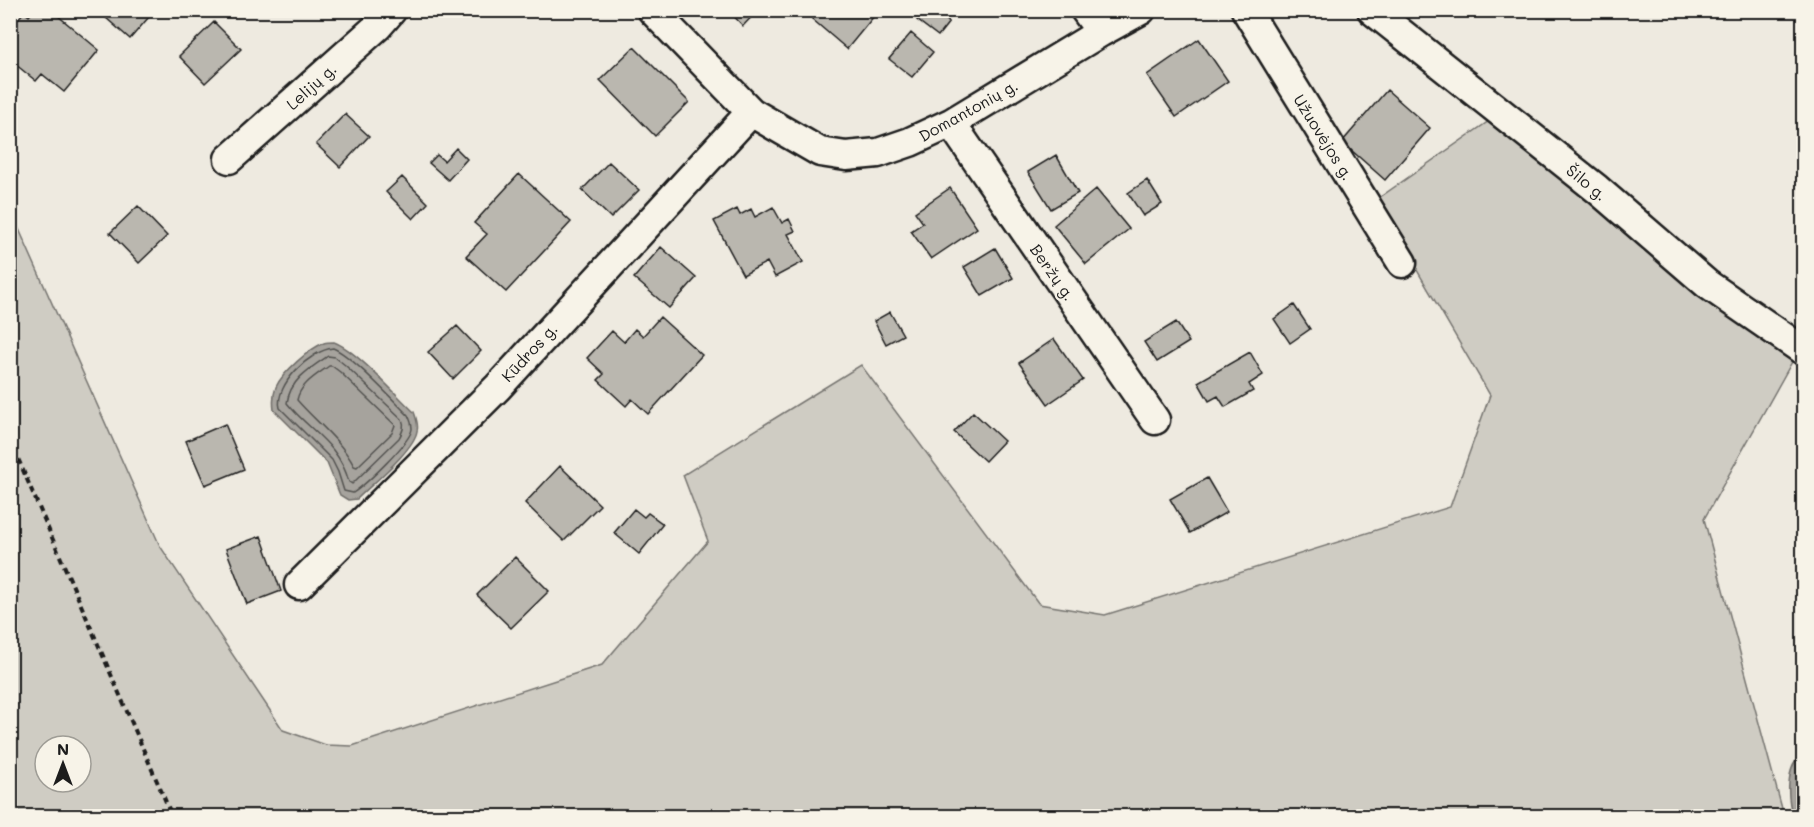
<svg xmlns="http://www.w3.org/2000/svg" width="1814" height="827" viewBox="0 0 1814 827" font-family="Mali,sans-serif">
	<rect width="100%" height="100%" fill="#eeeae0"/>
	<filter id="ink" filterUnits="userSpaceOnUse"><feTurbulence type="fractalNoise" baseFrequency=".0167" numOctaves="2"/><feDisplacementMap in="SourceGraphic" scale="12" xChannelSelector="R" yChannelSelector="G"/><feConvolveMatrix kernelMatrix="1 2 1 2 8 2 1 2 1" color-interpolation-filters="sRGB"/></filter>
	<g filter="url(#ink)">
		<!-- green -->
		<path fill="#cfccc3" stroke="#767470" stroke-width="1.5" fill-rule="evenodd" d="M1492 119 1793 360 1704 519 1784 816H11L10 209 160 546 283 730 326 745 352 746 602 665 708 541 683 475 861 365 1039 604 1105 615 1450 507 1490 395 1376 200ZM45 746H81V782H45Z"/>
		<!-- water -->
		<path fill="#a6a39d" stroke="#6f6d69" stroke-width="1.5" d="M334 342C356 350 395 394 414 412 416 418 419 425 417 431 414 450 372 484 357 499L348 500 340 495 327 463 274 410C273 403 273 395 276 387 282 373 310 348 324 343 327 342 330 342 334 342Z
			M1803 754V816H1793C1787 799 1785 765 1803 754Z"/>
		<g fill="none" stroke-linecap="round" stroke-linejoin="round">
			<!-- shore -->
			<path stroke="#535250" stroke-width="1.5" d="M333 348C351 355 392 399 408 415 410 419 412 424 412 429 410 443 366 484 353 493L344 491 338 472 332 460 280 408C274 385 311 350 333 348Z
				M328 356 335 357 345 365 402 419C405 426 403 431 399 438L352 484 349 482C338 442 310 432 287 403 290 380 310 368 328 356Z
				M329 366H332L340 372 395 425 392 433 357 467 354 466C340 439 316 422 297 400 300 384 317 375 329 366Z"/>
		</g>
		<!-- building -->
		<path fill="#bab7af" stroke="#1c1c1c" stroke-width="1.5" d="M34 10H51L99 50 64 92 42 74 36 81 10 60V28L24 12 29 16Z
			M97 10H155L130 39Z
			M728 10H758L743 26Z
			M819 10H879L847 49 812 19Z
			M925 10H934L949 22 938 36 917 20Z
			M214 22 241 49 205 83 179 56Z
			M911 33 933 52 912 77 889 59Z
			M1199 39 1228 81 1176 117 1147 75Z
			M634 47 689 102 655 136 600 80Z
			M1387 90 1430 128 1385 180 1342 142Z
			M345 114 369 136 340 167 316 144Z
			M456 148 467 159 448 180 429 163 437 155 444 161Z
			M1056 155 1078 193 1051 209 1028 172Z
			M609 162 639 190 611 218 582 190Z
			M519 174 571 222 506 292 466 256 487 234 474 223Z
			M402 177 428 203 413 219 386 192Z
			M1147 180 1162 204 1143 216 1128 193Z
			M950 188 977 228 931 259 911 231 923 223 915 212Z
			M1096 189 1129 229 1086 264 1054 225Z
			M138 206 167 236 139 263 110 233Z
			M773 207 782 223 789 219 795 231 788 234 803 262 775 277 767 262 743 275 714 221 737 209 740 215 751 209 755 217Z
			M661 247 696 278 669 308 634 278Z
			M995 248 1013 278 982 296 964 267Z
			M1294 305 1310 329 1290 343 1274 319Z
			M890 312 903 335 886 344 874 321Z
			M660 317 702 355 648 414 632 399 626 406 598 380 604 374 587 358 612 331 624 342 635 329 643 336Z
			M1176 322 1189 342 1157 362 1144 342Z
			M457 326 481 351 453 379 428 352Z
			M1054 339 1083 380 1048 404 1019 363Z
			M1250 352 1263 375 1249 384 1253 391 1225 407 1218 396 1209 401 1198 382Z
			M973 412 1004 441 985 461 954 432Z
			M225 424 244 469 205 485 186 441Z
			M560 466 600 505 564 541 525 503Z
			M1207 478 1227 512 1190 533 1170 499Z
			M634 509 644 517 648 513 663 524 639 554 614 533Z
			M261 536 281 591 247 604 226 549Z
			M515 557 549 591 511 628 477 595Z"/>
		<g fill="none" stroke-linecap="round" stroke-linejoin="round">
			<defs>
				<path id="minor" d="M652 10 751 112 820 152 846 156 878 153 910 142 951 123 1101 32 1141 10
					M1085 10 1101 32
					M1246 10 1402 263
					M1372 10 1597 189 1707 284 1804 351
					M951 123 1155 420
					M229 159 378 26 392 10
					M299 585 498 387 751 112"/>
			</defs>
			<!-- minor casing -->
			<use href="#minor" stroke="#1c1c1c" stroke-width="33"/>
			<!-- path -->
			<path stroke="#1c1c1c" stroke-width="4" stroke-dasharray="6 4.5" stroke-linecap="butt" d="M10 440 172 816"/>
			<!-- minor -->
			<use href="#minor" stroke="#f7f3e8" stroke-width="28"/>
		</g>
	</g>
	<g text-anchor="middle" dominant-baseline="central" stroke-width="4.5" stroke-linejoin="round" paint-order="stroke">
		<!-- street labels -->
		<g font-size="16" fill="#1c1c1c" stroke="#f7f3e8">
			<text transform="translate(311 86) rotate(-42)">Lelijų g.</text>
			<text transform="translate(968 110) rotate(-29)">Domantonių g.</text>
			<text transform="translate(1324 137) rotate(58)">Užuovėjos g.</text>
			<text transform="translate(1587 182) rotate(39)">Šilo g.</text>
			<text transform="translate(1053 272) rotate(55)">Beržų g.</text>
			<text transform="translate(529 352) rotate(-47)">Kūdros g.</text>
		</g>
	</g>
	<!-- margin -->
	<rect width="1814" height="827" fill="none" stroke="#f7f3e8" stroke-width="36"/>
	<rect x="18" y="18" width="1778" height="791" fill="none" stroke="#1c1c1c" stroke-width="2" filter="url(#ink)"/>
	<!-- north arrow -->
	<g transform="translate(63 764)"><circle r="28" fill="#f7f3e8" stroke="#9f9d96" stroke-width="1.5"/>
	<path d="M0-4.5L10 22L0 15L-10 22Z" fill="#1c1c1c"/>
	<text y="-9" font-size="16" font-weight="bold" text-anchor="middle" fill="#1c1c1c">N</text>
	</g>
</svg>
